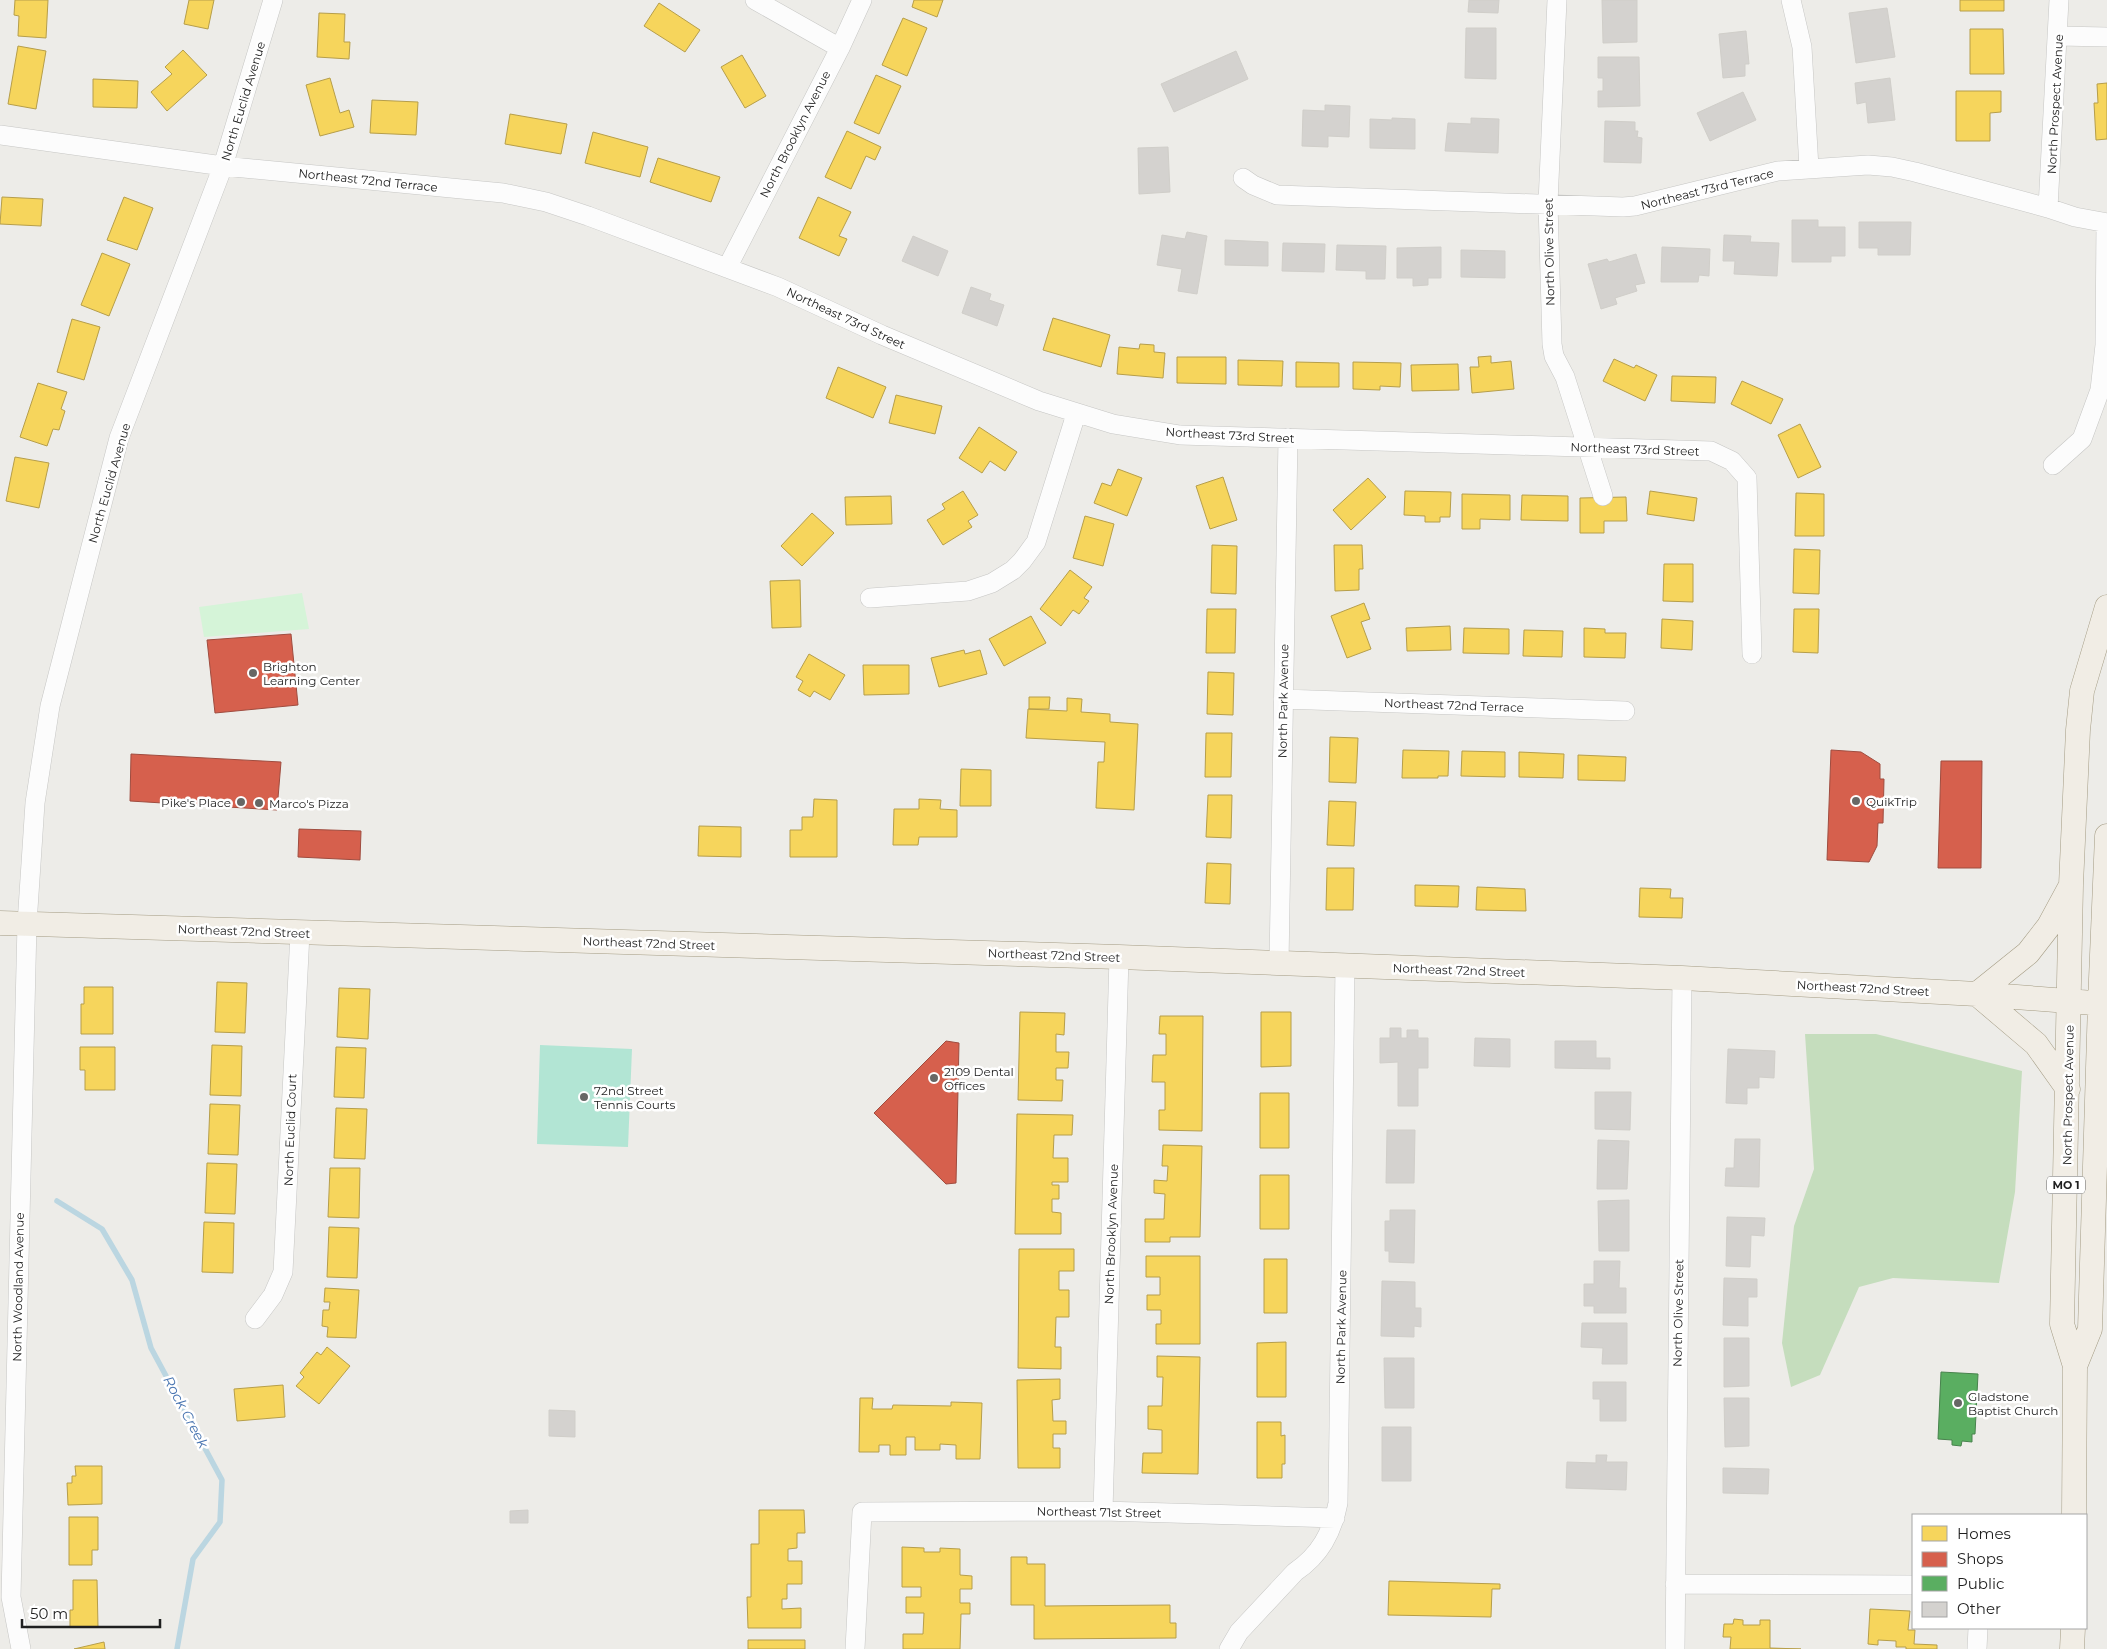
<svg xmlns="http://www.w3.org/2000/svg" width="2107" height="1649" viewBox="0 0 2107 1649" font-family="Montserrat,sans-serif">
	<rect width="100%" height="100%" fill="#edece8"/>
	<!-- forest -->
	<path fill="#c5ddbd" d="M1805 1034H1876L2022 1071 2015 1192 1999 1283 1893 1278 1859 1287 1820 1375 1791 1387 1782 1343 1794 1226 1814 1169Z"/>
	<!-- park -->
	<path fill="#d5f4d8" d="M302 593 309 629 204 637 199 607Z"/>
	<!-- pitch -->
	<path fill="#b2e5d4" d="M540 1045 632 1049 628 1147 537 1144Z"/>
	<!-- homes -->
	<path fill="#f6d55c" stroke="#b69e4a" d="M15 0H48L46 38 18 36 19 16 14 15Z
		M189 0H214L208 29 184 24Z
		M914 0H943L937 17 912 7Z
		M1960 0H2004V11H1960Z
		M659 3 700 30 685 52 644 26Z
		M319 13 345 14 344 42H350L349 59 317 57Z
		M903 18 927 28 907 76 882 65Z
		M1970 29H2003L2004 74H1970Z
		M18 46 46 51 36 109 8 104Z
		M183 50 207 75 167 111 151 92 172 74 165 67Z
		M742 55 766 96 745 108 721 67Z
		M876 75 901 86 879 134 854 123Z
		M330 78 340 113 349 110 354 127 320 136 306 85Z
		M93 79 138 81 137 108 93 107Z
		M2107 83V139L2096 140 2094 103H2098L2097 84Z
		M1956 91H2001V112L1990 113V141H1956Z
		M372 100 418 102 416 135 370 133Z
		M510 114 567 124 561 154 505 144Z
		M847 131 881 147 875 160 866 156 851 189 825 177Z
		M593 132 648 147 640 177 585 163Z
		M658 158 720 177 711 202 650 182Z
		M2 197 43 199 41 226 0 224Z
		M124 197 153 208 137 250 107 240Z
		M818 197 851 212 839 236 847 239 839 256 799 238Z
		M102 253 130 264 109 316 81 305Z
		M1053 318 1110 335 1101 367 1043 350Z
		M72 319 100 327 84 380 57 372Z
		M1140 344 1154 345V352L1165 353 1163 378 1117 374 1119 347 1139 349Z
		M1491 356V363L1511 361 1514 389 1472 393 1470 367H1479L1478 357Z
		M1177 357H1226V384L1177 383Z
		M1614 359 1634 368 1636 365 1657 375 1645 401 1603 381Z
		M1238 360 1283 361 1282 386 1238 385Z
		M1296 362 1339 363V387H1296Z
		M1353 362 1401 363 1400 387 1380 386V390L1353 389Z
		M1458 364 1459 390 1412 391 1411 365Z
		M838 367 886 387 873 418 826 398Z
		M1672 376 1716 377 1715 403 1671 401Z
		M1742 381 1783 399 1771 424 1731 404Z
		M38 383 67 392 61 409 65 411 59 430 53 429 47 446 20 437Z
		M896 395 942 406 935 434 889 423Z
		M1800 424 1821 467 1798 478 1778 435Z
		M979 427 1017 452 1005 471 990 461 982 473 959 458Z
		M15 457 49 463 39 508 6 501Z
		M1118 469 1142 478 1127 516 1094 503 1102 483 1111 486Z
		M1223 477 1237 520 1210 529 1196 486Z
		M1368 478 1386 497 1351 530 1333 510Z
		M963 491 978 515 968 521 972 527 943 545 927 520 945 509 942 504Z
		M1405 491 1451 492 1450 517H1440V522H1425V516L1404 515Z
		M1650 491 1697 498 1694 521 1647 514Z
		M1796 493 1824 494V536H1795Z
		M1462 494 1510 495V520L1480 519V529H1462Z
		M1522 495 1568 496V521L1521 520Z
		M891 496 892 524 846 525 845 497Z
		M1626 497 1627 521H1604V533H1580V498Z
		M812 513 834 533 802 566 781 546Z
		M1085 516 1114 524 1103 566 1073 558Z
		M1212 545 1237 546 1236 594 1211 593Z
		M1334 545H1362L1363 569H1359V590L1335 591Z
		M1794 549 1820 550 1819 594 1793 593Z
		M1664 564H1693V602L1663 601Z
		M1070 570 1092 587 1084 598 1089 601 1079 614 1073 610 1061 626 1040 609Z
		M800 580 801 627 772 628 770 581Z
		M1364 603 1370 619 1361 622 1371 649 1347 658 1331 616Z
		M1207 609H1236L1235 653H1206Z
		M1794 609H1819L1818 653 1793 652Z
		M1031 616 1046 643 1004 666 989 639Z
		M1662 619 1693 621 1692 650 1661 648Z
		M1450 626 1451 650 1407 651 1406 628Z
		M1464 628 1509 629V654L1463 653Z
		M1584 628 1605 629V633H1626L1625 658 1584 657Z
		M1524 630 1563 631 1562 657 1523 656Z
		M964 650 965 654 980 650 987 674 939 687 931 658Z
		M809 654 845 675 830 700 814 691 810 697 798 690 803 681 796 677Z
		M863 665H909V694L864 695Z
		M1208 672 1234 673 1233 715 1207 714Z
		M1029 697H1050L1049 709H1029Z
		M1067 698 1082 699 1081 712 1110 714V722L1138 724 1134 810 1096 808 1098 762H1104L1105 742 1026 738 1028 709 1067 711Z
		M1206 733H1232L1231 777H1205Z
		M1330 737 1358 738 1356 783 1329 782Z
		M1403 750 1449 751 1448 776H1438V778H1402Z
		M1462 751 1505 752V777L1461 776Z
		M1519 752 1564 754 1563 778 1519 777Z
		M1578 755 1626 757 1625 781 1578 780Z
		M961 769 991 770V806H960Z
		M1208 795H1232L1231 838 1206 837Z
		M814 799 837 800V857H790V830H802V817H813Z
		M919 799 941 800 940 809 957 810V837H919L918 845H893L894 809H919Z
		M1329 801 1356 802 1354 846 1327 845Z
		M699 826 741 827V857L698 856Z
		M1207 863 1231 864 1230 904 1205 903Z
		M1327 868H1354L1353 910H1326Z
		M1415 885 1459 886 1458 907 1415 906Z
		M1477 887 1525 889 1526 911 1476 910Z
		M1640 888 1671 889 1670 898H1683L1682 918 1639 917Z
		M217 982 247 983 245 1033 215 1032Z
		M84 987H113V1034H81V1004H84Z
		M339 988 370 989 368 1039 337 1037Z
		M1020 1012 1065 1013 1064 1035 1056 1034V1052H1069L1068 1068H1056V1080H1063L1062 1101 1018 1100Z
		M1261 1012H1291V1066L1261 1067Z
		M1160 1016H1203L1202 1131 1159 1130V1110H1165V1082H1152L1153 1055H1166V1034H1159Z
		M212 1045 242 1046 241 1096 210 1095Z
		M80 1047H115V1090H85V1070H80Z
		M336 1047 366 1048 364 1098 334 1097Z
		M1260 1093H1289V1148H1260Z
		M210 1104 240 1105 238 1155 208 1154Z
		M336 1108 367 1109 365 1159 334 1158Z
		M1017 1114 1073 1115 1072 1135H1054L1053 1158H1068V1182H1052V1185H1059V1199H1052V1212L1061 1213V1234H1015Z
		M1163 1145 1202 1146 1200 1237H1170V1242H1145V1219H1164L1165 1194 1154 1193V1180L1167 1181 1168 1166H1162Z
		M207 1163 237 1164 235 1214 205 1213Z
		M330 1168H360L359 1218 328 1217Z
		M1260 1175H1289V1229H1260Z
		M204 1222 234 1223 233 1273 202 1272Z
		M329 1227 359 1228 357 1278 327 1277Z
		M1019 1249H1074V1271H1059V1290H1069V1317H1056L1055 1347H1061V1369L1018 1368Z
		M1146 1256H1200V1344H1156V1324H1161V1310H1147V1295H1160V1277H1146Z
		M1264 1259H1287V1313H1264Z
		M325 1288 359 1290 356 1338 327 1337 328 1327 322 1326 323 1310H329L330 1302H324Z
		M1286 1342V1397H1257V1343Z
		M327 1347 350 1366 319 1404 296 1386 304 1377 300 1373 317 1352 321 1355Z
		M1157 1356 1200 1357 1198 1474 1142 1473 1143 1453H1162V1430L1148 1429V1406H1162L1163 1377H1157Z
		M1060 1379V1399L1052 1400 1053 1421H1066V1434H1053V1448H1060V1468H1018L1017 1380Z
		M283 1385 285 1417 237 1421 234 1389Z
		M860 1398H873L872 1409H892L893 1405 951 1406V1402L982 1403 980 1459H956V1445L940 1444V1450H915V1437H906V1455H890V1445H879V1452H859Z
		M1257 1422H1281V1436L1285 1435V1464H1282V1478H1257Z
		M75 1466H102V1504L68 1505 67 1483H72V1476H76Z
		M759 1510H804L805 1533H797V1548L788 1549V1561H802V1584H787V1599H782V1609L801 1608V1628H748L747 1597H751V1544H759Z
		M69 1517H98V1550H92V1565H69Z
		M902 1547 924 1548V1552H940V1548L960 1549V1575L972 1576V1589H960V1603H970V1614H961L960 1649H903V1634H923L924 1613H906V1597H921V1587H902Z
		M1011 1557H1027V1564H1045V1606L1170 1605V1623H1176V1638L1034 1639V1605H1011Z
		M73 1580H97L98 1627H70V1610H73Z
		M1389 1581 1500 1584V1589H1492L1491 1617 1388 1615Z
		M1870 1609 1910 1611 1908 1630H1915L1914 1644 1937 1645V1649H1906V1647H1896V1641L1878 1640V1645L1868 1644Z
		M1734 1619 1743 1620V1625H1760V1620H1770V1648L1801 1649H1730L1731 1637H1723L1724 1624H1733Z
		M748 1640H805V1649H748Z
		M104 1642 105 1649H74Z"/>
	<!-- shops -->
	<path fill="#d6604d" stroke="#9f4c3f" d="M291 634 298 705 215 713 207 640Z
		M1831 750 1861 752 1880 764V779H1884L1883 823H1878L1877 846 1869 862 1827 860Z
		M131 754 281 762 277 810 130 801Z
		M1941 761H1982L1981 868H1938Z
		M299 829 361 831 360 860 298 857Z
		M946 1041 959 1043 956 1183 946 1184 874 1113Z"/>
	<!-- public -->
	<path fill="#5aae61" stroke="#48834d" d="M1941 1372 1978 1374 1975 1434H1972V1442L1962 1441 1961 1446 1952 1445V1440L1938 1439Z"/>
	<g fill="none" stroke-linecap="round" stroke-linejoin="round">
		<!-- stream -->
		<path stroke="#bbd6e1" stroke-width="5.5" d="M57 1201 102 1229 132 1280 151 1348 222 1480 220 1522 193 1559 177 1649"/>
	</g>
	<!-- building -->
	<path fill="#d4d2cf" stroke="#d0cec9" d="M1469 0H1499L1498 13 1468 12Z
		M1602 0H1637V42L1603 43Z
		M1887 8 1895 57 1856 63 1849 13Z
		M1466 28H1496V79L1465 78Z
		M1746 31 1749 64H1745V76L1723 78 1719 34Z
		M1236 51 1248 79 1174 112 1161 84Z
		M1598 57H1639L1640 106 1598 107V91H1603V78H1598Z
		M1890 78 1895 120 1868 123 1866 102 1857 104 1855 83Z
		M1743 92 1756 120 1710 141 1697 113Z
		M1325 105 1350 106 1349 137 1328 136V147L1302 146 1303 110 1325 111Z
		M1392 118 1415 119V149L1370 148V119L1392 120Z
		M1471 118 1499 119 1498 153 1445 151 1448 123 1471 124Z
		M1605 121 1635 122V131H1638L1637 137 1642 138 1641 163 1604 162Z
		M1168 147 1170 192 1139 194 1138 148Z
		M1792 220H1818V227H1845V256H1831V262H1792Z
		M1859 222H1911L1910 255H1878V248H1859Z
		M1187 232 1207 236 1197 294 1178 291 1182 269 1157 265 1162 235 1185 239Z
		M1724 235 1751 236 1750 242 1779 243 1777 276 1734 274 1735 261H1723Z
		M913 236 948 251 938 276 902 261Z
		M1225 240 1268 242V266L1225 265Z
		M1283 243 1325 244 1324 272 1282 271Z
		M1337 245 1386 246 1385 279H1366V271L1336 270Z
		M1441 247V278H1428V285L1413 286V278H1397V248Z
		M1662 247 1710 249 1709 276 1699 275 1698 282H1661Z
		M1461 250 1505 251V278L1461 277Z
		M1636 254 1645 283 1635 285 1637 291 1615 298 1617 304 1601 309 1588 264 1607 259 1609 262Z
		M971 287 991 294 989 300 1004 305 997 326 962 313Z
		M1390 1028H1401V1038H1407V1030H1418V1038H1428V1068H1418V1106H1398V1062L1380 1063V1038H1390Z
		M1475 1038 1510 1039V1067L1474 1066Z
		M1555 1041H1596V1058H1610V1069L1555 1068Z
		M1728 1049 1775 1051 1774 1078 1759 1077V1088H1747V1104L1726 1103Z
		M1595 1092H1631L1630 1130 1595 1129Z
		M1387 1130H1415L1414 1183H1386Z
		M1735 1139H1760L1759 1187 1725 1186 1726 1168H1734Z
		M1598 1140 1629 1141 1627 1189H1597Z
		M1629 1200V1251H1599L1598 1201Z
		M1390 1210H1415L1414 1263 1389 1262V1251H1385V1221H1390Z
		M1727 1217 1765 1218 1764 1236 1751 1235 1750 1267 1726 1266Z
		M1594 1261H1620L1619 1288H1626V1313H1594V1306H1584V1284H1594Z
		M1724 1278 1757 1279V1297H1748V1326L1723 1325Z
		M1382 1281 1415 1282V1308H1421V1327L1414 1326V1337L1381 1336Z
		M1582 1323H1627V1364H1602L1603 1348 1581 1347Z
		M1724 1338H1749V1386L1724 1387Z
		M1384 1358H1414V1408H1385Z
		M1593 1382H1626V1421H1600V1399H1593Z
		M1724 1398H1749V1446L1725 1447Z
		M549 1410 575 1411V1437L549 1436Z
		M1382 1427H1411V1481H1382Z
		M1596 1455H1607L1606 1462H1627L1626 1490 1566 1488 1567 1462 1596 1463Z
		M1723 1468 1769 1469 1768 1494 1723 1493Z
		M528 1510V1523H510V1511Z"/>
	<g fill="none" stroke-linecap="round" stroke-linejoin="round">
		<defs>
			<path id="minor" d="M755 0 840 48
				M1557 0 1548 203 1552 344 1554 356 1565 377 1603 496
				M1791 0 1802 47 1809 168
				M2059 36 2107 37
				M0 135 223 166 503 193 546 202 588 216 778 287 882 335 1039 401 1113 424 1180 435 1711 451 1732 461 1747 478 1752 654
				M1243 178 1253 185 1277 195 1623 207 1635 206 1778 171 1868 165 1892 167 1915 172 2048 208 2075 217 2107 223
				M2048 208 2059 0
				M727 268 840 48 862 0
				M2053 465 2082 439 2100 390 2105 345 2106 223
				M870 598 968 591 992 583 1013 570 1022 561 1036 542 1076 414
				M1283 699 1625 711
				M1279 963 1288 438
				M255 1319 273 1295 283 1272 300 933
				M1103 1511 1119 957
				M1675 1584 1913 1585
				M21 1649 11 1597 27 924 35 803 50 706 119 438 223 166 273 0
				M855 1649 862 1512 1103 1511 1335 1518
				M1229 1649 1239 1632 1295 1572C1320 1555 1332 1533 1338 1503L1345 966
				M1675 1649 1682 978
				M1977 1649 1978 1628"/>
			<path id="major" d="M0 923 1119 957 1682 978 1977 994 2107 1004
				M1977 994 2028 953 2049 926 2069 889
				M1977 994 2036 1044 2068 1089
				M2075 1366 2090 1329 2100 1003 2107 836
				M2074 1515 2075 1366 2062 1324 2071 885 2078 730 2082 691 2107 607
				M2072 1649 2073 1628"/>
		</defs>
		<!-- minor casing -->
		<use href="#minor" stroke="#c6c6c4" stroke-width="20"/>
		<!-- major casing -->
		<use href="#major" stroke="#a49c84" stroke-width="25"/>
		<!-- minor -->
		<use href="#minor" stroke="#fcfcfc" stroke-width="19"/>
		<!-- major -->
		<use href="#major" stroke="#f1ede5" stroke-width="24"/>
	</g>
	<!-- markers -->
	<g fill="#676765" stroke="#fff" stroke-width="2">
		<circle cx="253" cy="673" r="5"/>
		<circle cx="1856" cy="801" r="5"/>
		<circle cx="241" cy="802" r="5"/>
		<circle cx="259" cy="803" r="5"/>
		<circle cx="934" cy="1078" r="5"/>
		<circle cx="584" cy="1097" r="5"/>
		<circle cx="1958" cy="1403" r="5"/>
	</g>
	<g text-anchor="middle" dominant-baseline="central" stroke-width="5" stroke-linejoin="round" paint-order="stroke">
		<!-- shield labels -->
		<rect fill="#fff" stroke="#626262" stroke-width="1" x="2047" y="1176.5" width="38" height="17" rx="4"/>
		<g font-size="11" font-weight="bold" fill="#1f1f1f">
			<text x="2066" y="1185">MO 1</text>
		</g>
		<!-- street labels -->
		<g font-size="12" fill="#1f1f1f" stroke="#fff">
			<text transform="translate(243 101) rotate(-73)">North Euclid Avenue</text>
			<text transform="translate(2055 104) rotate(-87)">North Prospect Avenue</text>
			<text transform="translate(795 134) rotate(-63)">North Brooklyn Avenue</text>
			<text transform="translate(368 180) rotate(6)">Northeast 72nd Terrace</text>
			<text transform="translate(1707 189) rotate(-14)">Northeast 73rd Terrace</text>
			<text transform="translate(1549 252) rotate(-91)">North Olive Street</text>
			<text transform="translate(846 318) rotate(25)">Northeast 73rd Street</text>
			<text transform="translate(1230 435) rotate(3)">Northeast 73rd Street</text>
			<text transform="translate(1635 449) rotate(2)">Northeast 73rd Street</text>
			<text transform="translate(109 483) rotate(-74)">North Euclid Avenue</text>
			<text transform="translate(1283 701) rotate(-89)">North Park Avenue</text>
			<text transform="translate(1454 705) rotate(2)">Northeast 72nd Terrace</text>
			<text transform="translate(244 931) rotate(2)">Northeast 72nd Street</text>
			<text transform="translate(649 943) rotate(2)">Northeast 72nd Street</text>
			<text transform="translate(1054 955) rotate(2)">Northeast 72nd Street</text>
			<text transform="translate(1459 970) rotate(2)">Northeast 72nd Street</text>
			<text transform="translate(1863 988) rotate(3)">Northeast 72nd Street</text>
			<text transform="translate(2068 1095) rotate(-89)">North Prospect Avenue</text>
			<text transform="translate(290 1130) rotate(-88)">North Euclid Court</text>
			<text transform="translate(1111 1234) rotate(-88)">North Brooklyn Avenue</text>
			<text transform="translate(18 1287) rotate(-89)">North Woodland Avenue</text>
			<text transform="translate(1678 1313) rotate(-89)">North Olive Street</text>
			<text transform="translate(1341 1327) rotate(-89)">North Park Avenue</text>
			<text transform="translate(1099 1512) rotate(1)">Northeast 71st Street</text>
		</g>
		<!-- poi labels -->
		<g font-size="12" fill="#1f1f1f" stroke="#fff" text-anchor="start">
			<text x="263" y="666">Brighton<tspan x="263" dy="14">Learning Center</tspan></text>
			<text x="1866" y="801">QuikTrip</text>
			<text x="231" y="802" text-anchor="end">Pike's Place</text>
			<text x="269" y="803">Marco's Pizza</text>
			<text x="944" y="1071">2109 Dental<tspan x="944" dy="14">Offices</tspan></text>
			<text x="594" y="1090">72nd Street<tspan x="594" dy="14">Tennis Courts</tspan></text>
			<text x="1968" y="1396">Gladstone<tspan x="1968" dy="14">Baptist Church</tspan></text>
		</g>
		<!-- water labels -->
		<g font-size="14" font-style="italic" fill="#4975b1" stroke="#fff">
			<text transform="translate(186 1412) rotate(62)">Rock Creek</text>
		</g>
	</g>
	<!-- legend -->
	<rect x="1912" y="1514" width="175" height="115" fill="#ffffff" stroke="#a5a5a5"/>
	<rect x="1922" y="1526" width="25" height="15" fill="#f6d55c" stroke="#a5a5a5"/>
	<text x="1957" y="1539" font-size="15" fill="#1f1f1f">Homes</text>
	<rect x="1922" y="1552" width="25" height="15" fill="#d6604d" stroke="#a5a5a5"/>
	<text x="1957" y="1564" font-size="15" fill="#1f1f1f">Shops</text>
	<rect x="1922" y="1576" width="25" height="15" fill="#5aae61" stroke="#a5a5a5"/>
	<text x="1957" y="1589" font-size="15" fill="#1f1f1f">Public</text>
	<rect x="1922" y="1602" width="25" height="15" fill="#d4d2cf" stroke="#a5a5a5"/>
	<text x="1957" y="1614" font-size="15" fill="#1f1f1f">Other</text>
	<!-- scale -->
	<path d="M22 1619v8h138v-8" fill="none" stroke="#1f1f1f" stroke-width="2.5"/>
	<text x="30" y="1619" font-size="15" fill="#1f1f1f" stroke="#ffffff" stroke-width="4" paint-order="stroke">50 m</text>
</svg>
